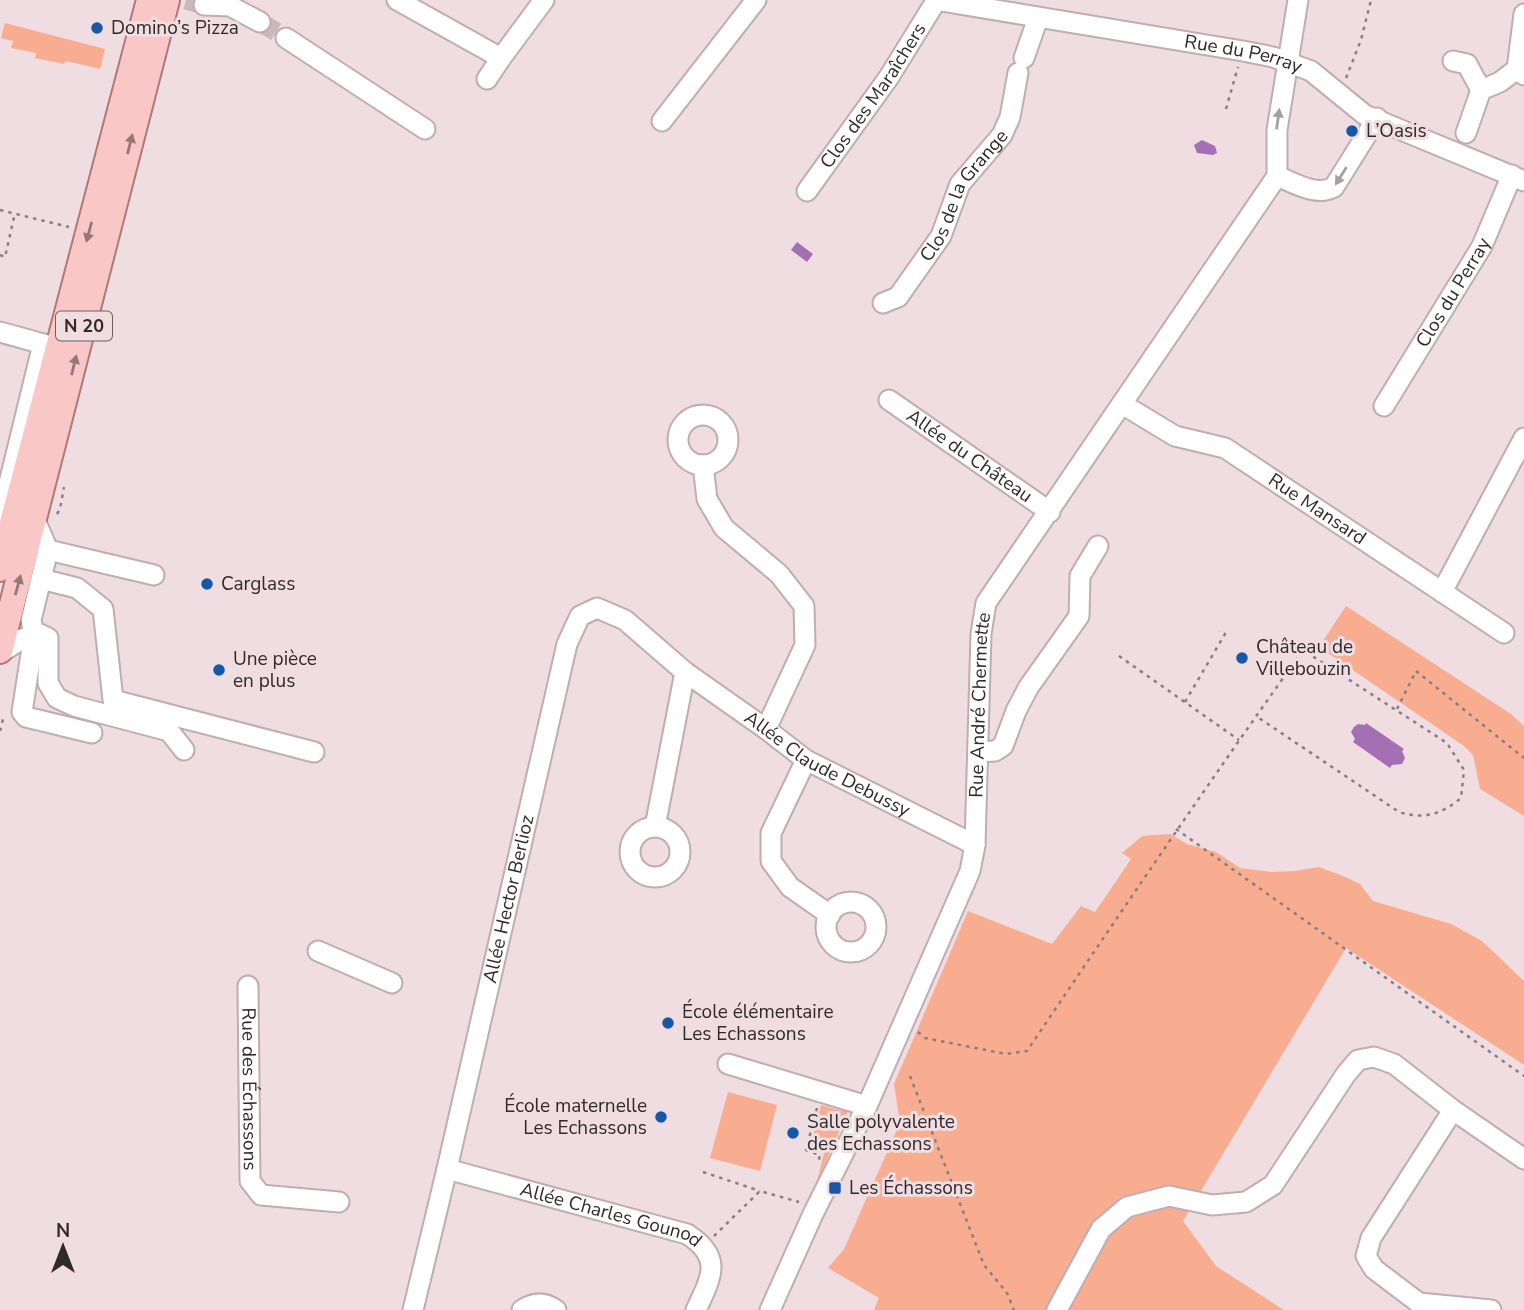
<svg xmlns="http://www.w3.org/2000/svg" width="1524" height="1310" viewBox="0 0 1524 1310" font-family="'Nunito Sans',sans-serif">
	<rect width="100%" height="100%" fill="#efdde2"/>
	<!-- green -->
	<path fill="#f8ad91" d="M5 23 105 49 100 69 66 61 64 64 35 58 36 53 11 48 13 41 1 38Z
		M1346 606 1511 714 1524 726V816L1480 789 1473 755 1464 746 1319 647Z
		M1170 834 1187 844 1216 852 1240 868 1273 872 1294 871 1319 867 1343 876 1360 884 1373 901 1451 924 1482 941 1524 981V1065L1346 948 1183 1221 1216 1266 1284 1310H874L879 1298 828 1268 844 1249 900 1123 894 1084 968 911 1052 944 1081 906 1095 912 1131 859 1122 853 1142 836Z
		M728 1092 777 1105 760 1171 710 1158Z
		M821 1105 842 1111 844 1106 848 1111 817 1182 824 1153 810 1148Z"/>
	<!-- water -->
	<path fill="#a470b3" d="M1202 140 1215 146 1217 153 1213 155 1197 153 1194 145Z
		M797 242 813 254 807 262 791 250Z
		M1366 723 1404 749 1402 751 1405 758 1402 764 1392 765 1390 768 1353 742 1355 739 1351 732 1354 727 1358 724 1365 725Z"/>
	<g fill="none" stroke-linecap="round" stroke-linejoin="round">
		<!-- minor-tunnel -->
		<path stroke="#c9b9bd" stroke-width="19" stroke-dasharray="19 10" stroke-linecap="butt" d="M186 0 204 5
			M260 22 286 38"/>
		<defs>
			<g id="minor">
				<path d="M397 0 501 58 544 0"/>
				<path id="s1" d="M935 0 1243 51 1273 57 1311 71 1365 115 1524 181"/>
				<path d="M204 5 230 6 260 22"/>
				<path d="M1524 14 1517 69 1524 75"/>
				<path d="M286 38 425 129"/>
				<path d="M1024 58 1038 18"/>
				<path d="M1453 61 1467 64 1481 90"/>
				<path d="M487 79 501 58"/>
				<path d="M662 121 756 0"/>
				<path d="M1466 133 1481 90 1500 82 1517 69"/>
				<path d="M1277 176C1294 183 1317 197 1334 187L1377 118"/>
				<path id="s2" d="M807 191 889 77 936 1"/>
				<path id="s3" d="M883 303 898 297 941 236 960 184 1002 135 1010 117 1018 73"/>
				<path d="M0 332 54 347"/>
				<path id="s4" d="M889 400 1050 512"/>
				<path id="s5" d="M1122 404 1175 436 1225 448 1504 633"/>
				<path id="s6" d="M1384 406 1482 246 1512 175"/>
				<circle cx="703" cy="440" r="25"/>
				<path d="M703 465 707 499 724 528 779 574 804 606 805 645 766 729"/>
				<path d="M0 520 43 344"/>
				<path d="M35 520 48 550 31 620 34 635 22 712 26 717 92 733"/>
				<path d="M48 550 154 575"/>
				<path d="M41 579 77 588 103 609 113 700 314 752"/>
				<path d="M1442 592 1524 438"/>
				<path d="M0 653 22 639 40 634 48 638V683L57 698 74 706 169 731 184 750"/>
				<path d="M978 752 995 751 1003 746 1016 711 1028 688 1079 616 1080 576 1098 546"/>
				<path d="M806 760 771 833V861L790 887 830 915"/>
				<path d="M655 827 685 672"/>
				<circle cx="655" cy="852" r="25"/>
				<circle cx="851" cy="927" r="25"/>
				<path d="M318 951 392 983"/>
				<path id="s7" d="M248 986 250 1181 261 1195 339 1202"/>
				<path d="M728 1064 867 1106"/>
				<path d="M1453 1110 1371 1238 1366 1256 1374 1269 1419 1303 1491 1310"/>
				<path id="s8" d="M447 1169 687 1234C723 1257 712 1276 696 1310"/>
				<path id="s9" d="M413 1310 447 1169 567 644 580 616 597 608 625 620 685 672 766 729 806 760 975 845"/>
				<path d="M522 1310C534 1302 545 1302 556 1310"/>
				<path id="s10" d="M770 1310 813 1214 867 1106 970 871 975 845 981 634 986 603 1277 176V130L1298 0"/>
				<path d="M1057 1310 1101 1229 1127 1207 1169 1196 1212 1205 1246 1202 1273 1185 1346 1074 1358 1060 1374 1057 1394 1064 1453 1110 1524 1159"/>
			</g>
			<path id="major" d="M0 569 149 0
				M0 651 167 0"/>
		</defs>
		<!-- minor casing -->
		<use href="#minor" stroke="#beadb2" stroke-width="23"/>
		<!-- major casing -->
		<use href="#major" stroke="#b17878" stroke-width="28"/>
		<!-- path -->
		<path stroke="#8a7e81" stroke-width="2.5" stroke-dasharray="3.5 5" stroke-linecap="butt" d="M1346 78 1361 40 1371 0
			M1226 109 1238 67
			M0 210 69 227
			M0 255 5 257 15 213
			M57 514 60 509 64 487
			M1119 656 1239 740
			M1185 702 1225 634 1219 632
			M1397 709 1416 671 1524 758
			M0 731 4 715
			M1176 829 1524 1076
			M918 1032 925 1038 1006 1054 1027 1051C1118 916 1209 782 1303 650L1447 743 1464 770 1461 798C1442 814 1424 820 1399 812L1256 716
			M910 1076 984 1265 1007 1293 1014 1310
			M817 1108 806 1150 820 1155 818 1163
			M703 1172 760 1191
			M714 1236 760 1191 799 1202"/>
		<!-- minor -->
		<use href="#minor" stroke="#fff" stroke-width="19"/>
		<!-- major -->
		<use href="#major" stroke="#fac7c7" stroke-width="24"/>
	</g>
	<!-- one-way arrows -->
	<defs><path id="oneway-solid" d="M-6-.8H1V-3.2L6.5 0L1 3.2V.8H-6Z" transform="scale(1.75)"/></defs>
	<g fill="#a29fa0">
		<use href="#oneway-solid" transform="translate(1278 119) rotate(-82)"/>
		<use href="#oneway-solid" transform="translate(1341 176) rotate(122)"/>
	</g>
	<g fill="#957879">
		<use href="#oneway-solid" transform="translate(130 144) rotate(-76)"/>
		<use href="#oneway-solid" transform="translate(89 232) rotate(105)"/>
		<use href="#oneway-solid" transform="translate(74 365) rotate(-76)"/>
		<use href="#oneway-solid" transform="translate(18 585) rotate(-75)"/>
	</g>
	<!-- markers -->
	<g fill="#1757a7" stroke="#efdde2" stroke-width="2.5">
		<circle cx="97" cy="28" r="7"/>
		<circle cx="1352" cy="131" r="7"/>
		<circle cx="207" cy="584" r="7"/>
		<circle cx="1242" cy="658" r="7"/>
		<circle cx="219" cy="670" r="7"/>
		<circle cx="668" cy="1023" r="7"/>
		<circle cx="661" cy="1117" r="7"/>
		<circle cx="793" cy="1133" r="7"/>
		<rect x="828" y="1181" width="14" height="14" rx="3.5"/>
	</g>
	<g text-anchor="middle" dominant-baseline="central" stroke-width="6" stroke-linejoin="round" paint-order="stroke">
		<!-- shield labels -->
		<rect fill="#efdde2" stroke="#696062" stroke-width="2" x="56" y="311.5" width="56" height="29" rx="5"/>
		<g font-size="18" font-weight="bold" fill="#302a2b">
			<text x="84" y="326">N 20</text>
		</g>
		<!-- poi labels -->
		<g font-size="19" fill="#302a2b" stroke="#efdde2" text-anchor="start">
			<text x="111" y="28">Domino’s Pizza</text>
			<text x="1366" y="131">L’Oasis</text>
			<text x="221" y="584">Carglass</text>
			<text x="1256" y="647">Château de<tspan x="1256" dy="22">Villebouzin</tspan></text>
			<text x="233" y="659">Une pièce<tspan x="233" dy="22">en plus</tspan></text>
			<text x="682" y="1012">École élémentaire<tspan x="682" dy="22">Les Echassons</tspan></text>
			<text x="647" y="1106" text-anchor="end">École maternelle<tspan x="647" dy="22">Les Echassons</tspan></text>
			<text x="807" y="1122">Salle polyvalente<tspan x="807" dy="22">des Echassons</tspan></text>
			<text x="849" y="1188">Les Échassons</text>
		</g>
		<!-- street labels -->
		<g font-size="19" fill="#302a2b" stroke="#efdde2">
			<text stroke="none"><textPath href="#s1" startOffset="313">Rue du Perray</textPath></text>
			<text stroke="none"><textPath href="#s2" startOffset="116">Clos des Maraîchers</textPath></text>
			<text stroke="none"><textPath href="#s3" startOffset="138">Clos de la Grange</textPath></text>
			<text stroke="none"><textPath href="#s6" startOffset="133">Clos du Perray</textPath></text>
			<text stroke="none"><textPath href="#s4" startOffset="98">Allée du Château</textPath></text>
			<text stroke="none"><textPath href="#s5" startOffset="224">Rue Mansard</textPath></text>
			<text stroke="none"><textPath href="#s10" startOffset="649">Rue André Chermette</textPath></text>
			<text stroke="none"><textPath href="#s9" startOffset="1013">Allée Claude Debussy</textPath></text>
			<text stroke="none"><textPath href="#s9" startOffset="422">Allée Hector Berlioz</textPath></text>
			<text stroke="none"><textPath href="#s7" startOffset="103">Rue des Échassons</textPath></text>
			<text stroke="none"><textPath href="#s8" startOffset="170">Allée Charles Gounod</textPath></text>
		</g>
	</g>
	<!-- north arrow -->
	<g transform="translate(63 1247)" stroke="#efdde2" stroke-width="5" paint-order="stroke">
	<path d="M0-5L12 26L0 18L-12 26Z" fill="#302a2b"/>
	<text y="-10" font-size="19" font-weight="bold" text-anchor="middle" fill="#302a2b">N</text>
	</g>
</svg>
